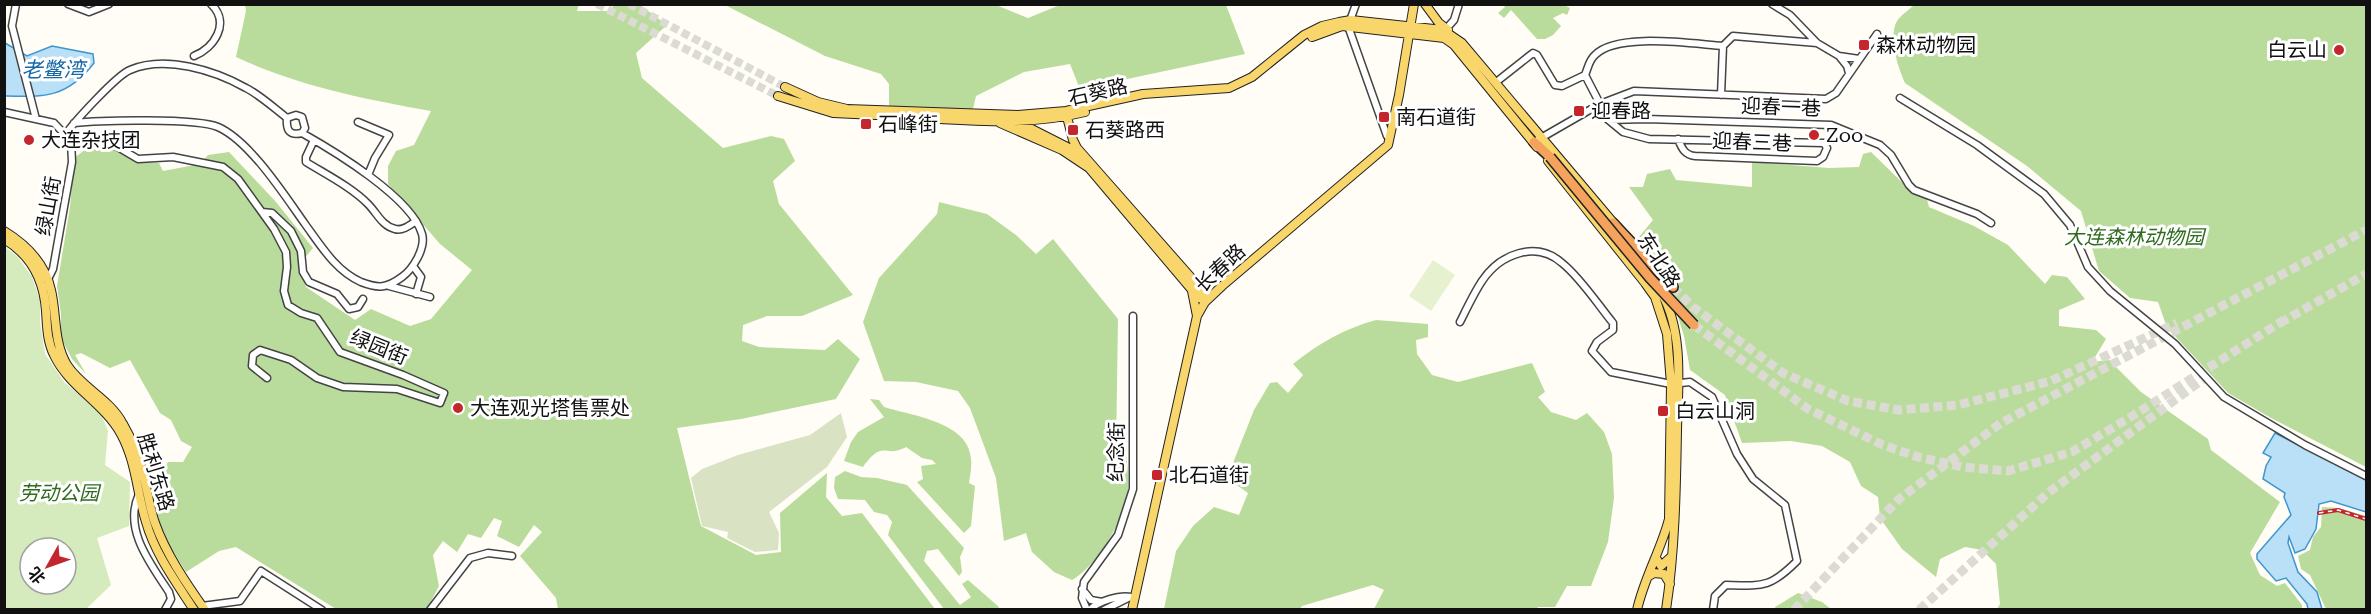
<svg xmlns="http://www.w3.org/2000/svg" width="2371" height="614" viewBox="0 0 2371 614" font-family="'Roboto Serif','Noto Sans SC',serif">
	<rect width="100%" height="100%" fill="#fffdf5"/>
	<!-- green -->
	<path fill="#d5ebbd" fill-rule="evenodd" d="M5 247 18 257 32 277 40 300V322L45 354 64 382 101 414 108 431 105 465 130 482 129 526 97 538 111 585 86 609H5ZM30 548H66V584H30Z"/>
	<!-- forest -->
	<path fill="#b9dc9c" d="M579 4 577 11H612L613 5H640L667 25 636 53 642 78 723 148 771 136 784 139 795 161 773 181 779 204 853 295 802 316H767L743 325 742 341 759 347 825 350 838 339 860 359 836 399 741 419 677 428 701 526 756 555 781 552 780 513 827 473 826 497 842 516 862 513 935 609H558L556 598 520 556 542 532 534 525 519 547 497 536 502 521 494 518 481 538 468 534 457 552 443 541 433 555 439 586 427 609H336L236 547 219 551 186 572C170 546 147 511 158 479 160 473 165 467 168 462H183L192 447 181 441 171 420 160 413 130 360 110 368 81 353 75 355 86 374 72 359 61 338V314L57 286 70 207 74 158 86 149H113L139 162 159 163 163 171 200 164 208 155 229 152 276 202 313 248 300 264 306 287 355 320 371 309 410 326 431 319 472 270 440 244 388 184V166L396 151 414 145 431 111C364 99 298 86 236 57L246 11 245 5Z
		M1915 4 2366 5V467L2271 418 2228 393 2173 334 2165 322 2158 302 2130 298 2099 271 2081 211 2027 166 1905 83C1898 68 1888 37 1897 21 1901 15 1909 10 1915 4Z
		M996 5 1028 18 1060 5H1226L1245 54 1080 89 1070 64 1024 72 976 96 973 109 889 107V84L881 74 825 56 725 5Z
		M1503 5H1564L1570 8 1567 15 1563 13 1553 18 1561 26 1553 35 1545 39H1537L1511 10 1504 18 1498 13 1505 7Z
		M1871 152 1913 193 1927 199 1929 207 1974 226 2008 245 2045 284 2052 275 2067 277 2085 299 2059 310V326L2096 330 2106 339 2092 362 2109 360 2141 392 2208 439 2211 450 2280 502 2250 553 2260 575 2277 586 2285 583 2302 605V609H1997L2000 604 1996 564 1982 550 1965 547 1940 559 1936 577 1902 549 1880 518 1878 497 1861 486 1850 462 1822 446 1791 441 1742 443 1725 395 1690 370 1684 336 1665 275 1639 237 1653 220 1629 187H1643L1647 174 1670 169 1676 180 1752 187V162L1829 168 1859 167 1863 154Z
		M939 202 987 214 1016 235 1036 254 1053 239 1118 319 1116 451 1126 452C1127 464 1129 477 1128 490 1126 518 1097 566 1072 580L1054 572 1032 552 1026 533 1004 541 996 478 970 408 958 391 916 382 884 381 863 322 879 278 937 214Z
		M1376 320 1428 324V337L1416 340 1417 354 1432 375 1458 382 1532 363 1545 392 1538 397 1551 412 1576 420 1587 413 1604 432 1612 454 1614 498 1608 542 1591 586H1567L1555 607H1538L1537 609H1374L1384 590 1373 585 1302 606 1300 609H1164L1176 551 1193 526 1214 507 1239 515 1248 493 1227 478 1254 410 1270 383 1277 382 1288 393 1303 375 1293 364C1319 343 1344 329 1376 320Z
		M870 399 879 400 884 407C913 416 969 422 971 459 972 467 970 476 969 483L975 486 971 526 964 533 917 482 923 479 921 466 936 464 932 460 922 458 906 447C885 459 884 438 863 467L844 461 851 442 858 432 884 417Z
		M845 471 861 477 877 478 907 485 964 548 960 557 962 572 959 576 938 549 927 551 924 561 960 605 971 597 962 584 968 580 999 607 998 609H944L888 535 892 522 887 515 874 512 865 500 838 499 834 488 835 477Z
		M2322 507 2338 508 2366 516V609H2326L2310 575 2301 569 2298 556 2310 550 2313 537 2321 527Z
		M1798 593 1822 602 1831 609H1776L1775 607Z"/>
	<!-- cemetery -->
	<path fill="#d9e3c4" d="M841 413 847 437 827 467 769 512 779 533 778 550 755 552 727 538 728 532 702 526 691 478 702 469 738 455 810 435Z"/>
	<!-- pitch -->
	<path fill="#e6f2cf" d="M1433 260 1455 275 1431 311 1409 296Z"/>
	<!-- water -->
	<path fill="#b9e0f7" stroke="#3f96cf" stroke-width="1.5" d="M5 43 27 56 52 46 93 54 94 63C67 98 45 97 5 96Z
		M2275 433 2366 480V512L2331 501 2319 504 2316 529 2305 549 2295 553 2289 537 2288 543 2298 572 2317 592 2322 609H2308L2307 604 2286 578 2276 581 2257 559V554L2291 515 2284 497 2285 493 2263 479 2266 466 2271 457 2263 453Z"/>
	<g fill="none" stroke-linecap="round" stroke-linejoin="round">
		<!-- major-tunnel -->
		<path stroke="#dbdad3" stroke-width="8" stroke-dasharray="8 4" stroke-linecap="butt" d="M597 4 778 96
			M629 4 785 87"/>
		<!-- highway-tunnel -->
		<path stroke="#dbdad3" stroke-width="9" stroke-dasharray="9 4.5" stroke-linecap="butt" d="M1673 287 1693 307 1783 373 1848 401 1899 410 1958 405 2051 381 2177 323
			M2280 323 2366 274
			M1694 325 1808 409 1883 445 1918 457 1963 467 2008 471 2072 452 2134 415 2284 320
			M1794 610 1899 499 2001 423 2366 230
			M1919 610 2048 493 2213 372"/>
		<defs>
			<path id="minor" d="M16 4 12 26 36 119
				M68 4 89 12 109 4
				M1356 4 1348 26 1387 136
				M1772 4 1790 15 1817 43 1839 56 1847 66 1849 73
				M1446 29 1454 20 1459 4
				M194 56C214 48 231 23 211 4
				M1839 56 1859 59
				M1585 75 1600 104
				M1495 83 1533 53 1537 55 1555 85 1562 86 1585 75C1588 68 1589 60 1595 55 1617 32 1693 44 1723 46
				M1721 95 1723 46 1733 36 1817 43
				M1900 98 1977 145 2044 194 2070 225 2088 267 2110 291 2175 344 2224 397 2305 445 2366 476
				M1594 108 1623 132 1649 139 1824 143 1827 148 1823 157 1817 161 1695 156C1685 155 1682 149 1678 139
				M4 112 54 123 71 141 72 162 53 269 48 279
				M1609 120 1646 119 1831 125 1880 145 1891 155 1909 185 1914 190 1977 214 1991 223
				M358 122 389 135 375 158 368 175
				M74 123C100 120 197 118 218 127 250 141 285 196 305 224 321 246 336 271 361 282 379 289 387 288 402 277 413 269 426 248 422 234 412 198 334 151 302 133 289 136 286 130 287 118L296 115 302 117 305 128 302 133
				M65 135C74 122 117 75 130 70 165 55 214 70 246 88 260 95 274 108 287 118
				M314 140 306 157V162C327 175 351 187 368 204 377 213 382 226 395 229 403 231 410 225 416 221
				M71 141 116 146 138 159 173 157 223 167 238 179 274 229 286 252 287 267 284 291 288 305 301 313 317 318 340 352 403 375 444 393 440 403 397 389 343 387 317 378 291 360 260 350 253 355 252 366 267 378
				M1534 142 1600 104 1634 91 1826 99 1836 93 1877 34
				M262 212 272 213 291 231 301 251 303 272 309 282 337 294 349 309 358 307 363 299
				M413 266 421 277 416 294
				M389 286 430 297
				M1460 322C1467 308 1474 293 1482 281 1500 254 1536 240 1562 263 1580 277 1599 306 1613 323V330L1597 342 1592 351 1611 372 1671 384 1690 382 1712 397 1737 454 1753 479 1785 505 1797 561C1770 588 1763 586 1726 585L1715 596 1713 610
				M139 494C123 529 150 563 169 592L171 599 165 610
				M1082 589 1091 600 1102 602
				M202 606 240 601 261 571 322 610
				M430 610 470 558 488 553 512 556
				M1087 610 1082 598 1084 582 1118 535 1133 489V316
				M1090 610C1098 601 1119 595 1131 597
				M1104 610 1130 597"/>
			<path id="major" d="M1425 4 1439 23 1448 30
				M1312 37 1342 26 1444 38 1454 45 1537 147
				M785 87 818 102 847 109 1018 115 1066 111 1143 94 1229 88 1252 77 1304 35 1322 26 1339 22 1351 20 1443 30 1462 43 1617 227
				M778 96 833 113 876 115
				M1066 113 1073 140 1077 148 1209 298
				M912 117C969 121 1029 126 1085 112
				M1018 122 1079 153
				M1000 123 1062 150 1089 168 1192 290 1205 302
				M1548 161 1645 283 1655 297 1667 334 1671 384 1669 519C1661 550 1644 578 1637 610
				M4 231C27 245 45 263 51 290 57 315 53 341 67 365 82 388 110 399 123 424 131 438 138 454 142 470 147 487 149 506 155 523 166 554 186 583 205 610
				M4 239C31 255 44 280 46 311 47 326 47 341 54 355 69 387 104 403 121 434 136 461 137 493 146 522 155 554 176 582 194 610
				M1192 291 1197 316
				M1662 294C1684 333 1678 387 1677 430 1676 490 1675 550 1666 610
				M1656 558 1661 566 1671 557
				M1649 576 1654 573 1664 574 1670 584
				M1132 610 1197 316 1205 302 1222 286 1388 145 1399 95 1414 4"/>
			<path id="highway" d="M1534 142 1550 157
				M1613 223 1673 287"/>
		</defs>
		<!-- minor casing -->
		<use href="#minor" stroke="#444" stroke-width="9"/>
		<!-- major casing -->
		<use href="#major" stroke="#222" stroke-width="10"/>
		<!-- highway casing -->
		<use href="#highway" stroke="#222" stroke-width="12"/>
		<!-- minor -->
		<use href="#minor" stroke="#fff" stroke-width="6"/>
		<!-- major -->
		<use href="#major" stroke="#f9d66b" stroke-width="8"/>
		<!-- highway -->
		<use href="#highway" stroke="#f5a25d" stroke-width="9"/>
		<defs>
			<path id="rail" d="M2319 513 2338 510 2366 519"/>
		</defs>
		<!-- rail casing -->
		<use href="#rail" stroke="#c4262e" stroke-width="4"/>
		<!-- rail -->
		<use href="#rail" stroke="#fff" stroke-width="1.5" stroke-dasharray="4.5" stroke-linecap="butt"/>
		<defs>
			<path id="highway-bridge" d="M1550 157 1650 278 1694 325"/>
		</defs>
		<!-- highway-bridge casing -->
		<use href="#highway-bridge" stroke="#222" stroke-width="12" stroke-linecap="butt"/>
		<!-- highway-bridge -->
		<use href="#highway-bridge" stroke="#f5a25d" stroke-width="9"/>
	</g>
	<!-- markers -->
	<g fill="#c4262e" stroke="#fff" stroke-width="2">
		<rect x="1858" y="39" width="12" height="12" rx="3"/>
		<circle cx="2339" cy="50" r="6"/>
		<rect x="1573" y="105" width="12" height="12" rx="3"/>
		<rect x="1378" y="111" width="12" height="12" rx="3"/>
		<rect x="860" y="118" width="12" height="12" rx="3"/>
		<rect x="1067" y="124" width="12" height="12" rx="3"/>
		<circle cx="1814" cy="135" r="6"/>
		<circle cx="29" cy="140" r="6"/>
		<circle cx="458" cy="408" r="6"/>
		<rect x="1657" y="405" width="12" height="12" rx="3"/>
		<rect x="1151" y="469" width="12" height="12" rx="3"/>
	</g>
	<g text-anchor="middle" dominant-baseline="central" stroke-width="6" stroke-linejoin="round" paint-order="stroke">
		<!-- poi labels -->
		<g font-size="20" fill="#111" stroke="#fff" text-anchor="start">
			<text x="1876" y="45">森林动物园</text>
			<text x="2327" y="50" text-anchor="end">白云山</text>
			<text x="1591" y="111">迎春路</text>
			<text x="1396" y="117">南石道街</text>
			<text x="878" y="124">石峰街</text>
			<text x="1085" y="130">石葵路西</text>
			<text x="1826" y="135">Zoo</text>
			<text x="41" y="140">大连杂技团</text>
			<text x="470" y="408">大连观光塔售票处</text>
			<text x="1675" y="411">白云山洞</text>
			<text x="1169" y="475">北石道街</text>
		</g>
		<!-- street labels -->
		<g font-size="20" fill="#111" stroke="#fff">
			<text transform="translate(1098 92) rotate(-13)">石葵路</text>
			<text transform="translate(1781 107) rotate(2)">迎春一巷</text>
			<text transform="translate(1752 142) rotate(2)">迎春三巷</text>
			<text transform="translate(48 206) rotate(-80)">绿山街</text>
			<text transform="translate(1659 260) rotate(57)">东北路</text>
			<text transform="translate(1220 268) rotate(-43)">长春路</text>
			<text transform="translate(379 347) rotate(22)">绿园街</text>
			<text transform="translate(1116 452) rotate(-89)">纪念街</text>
			<text transform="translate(156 472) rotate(73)">胜利东路</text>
		</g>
		<!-- park labels -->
		<g font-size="20" font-style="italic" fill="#2f6b1f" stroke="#fff">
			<text x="2134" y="237">大连森林动物园</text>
			<text x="59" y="493">劳动公园</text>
		</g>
		<!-- water labels -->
		<g font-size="21" font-style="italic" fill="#1768a6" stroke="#fff">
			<text x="53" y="70">老鳖湾</text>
		</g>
	</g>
	<!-- border -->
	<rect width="2371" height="614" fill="none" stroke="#111111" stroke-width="12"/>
	<!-- north arrow -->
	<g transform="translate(48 566) rotate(230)"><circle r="28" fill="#ffffff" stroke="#a0a0a0" stroke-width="1.5"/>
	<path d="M0-4.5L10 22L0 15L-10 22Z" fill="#c4262e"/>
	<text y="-9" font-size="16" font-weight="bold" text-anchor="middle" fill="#111111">北</text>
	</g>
</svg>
